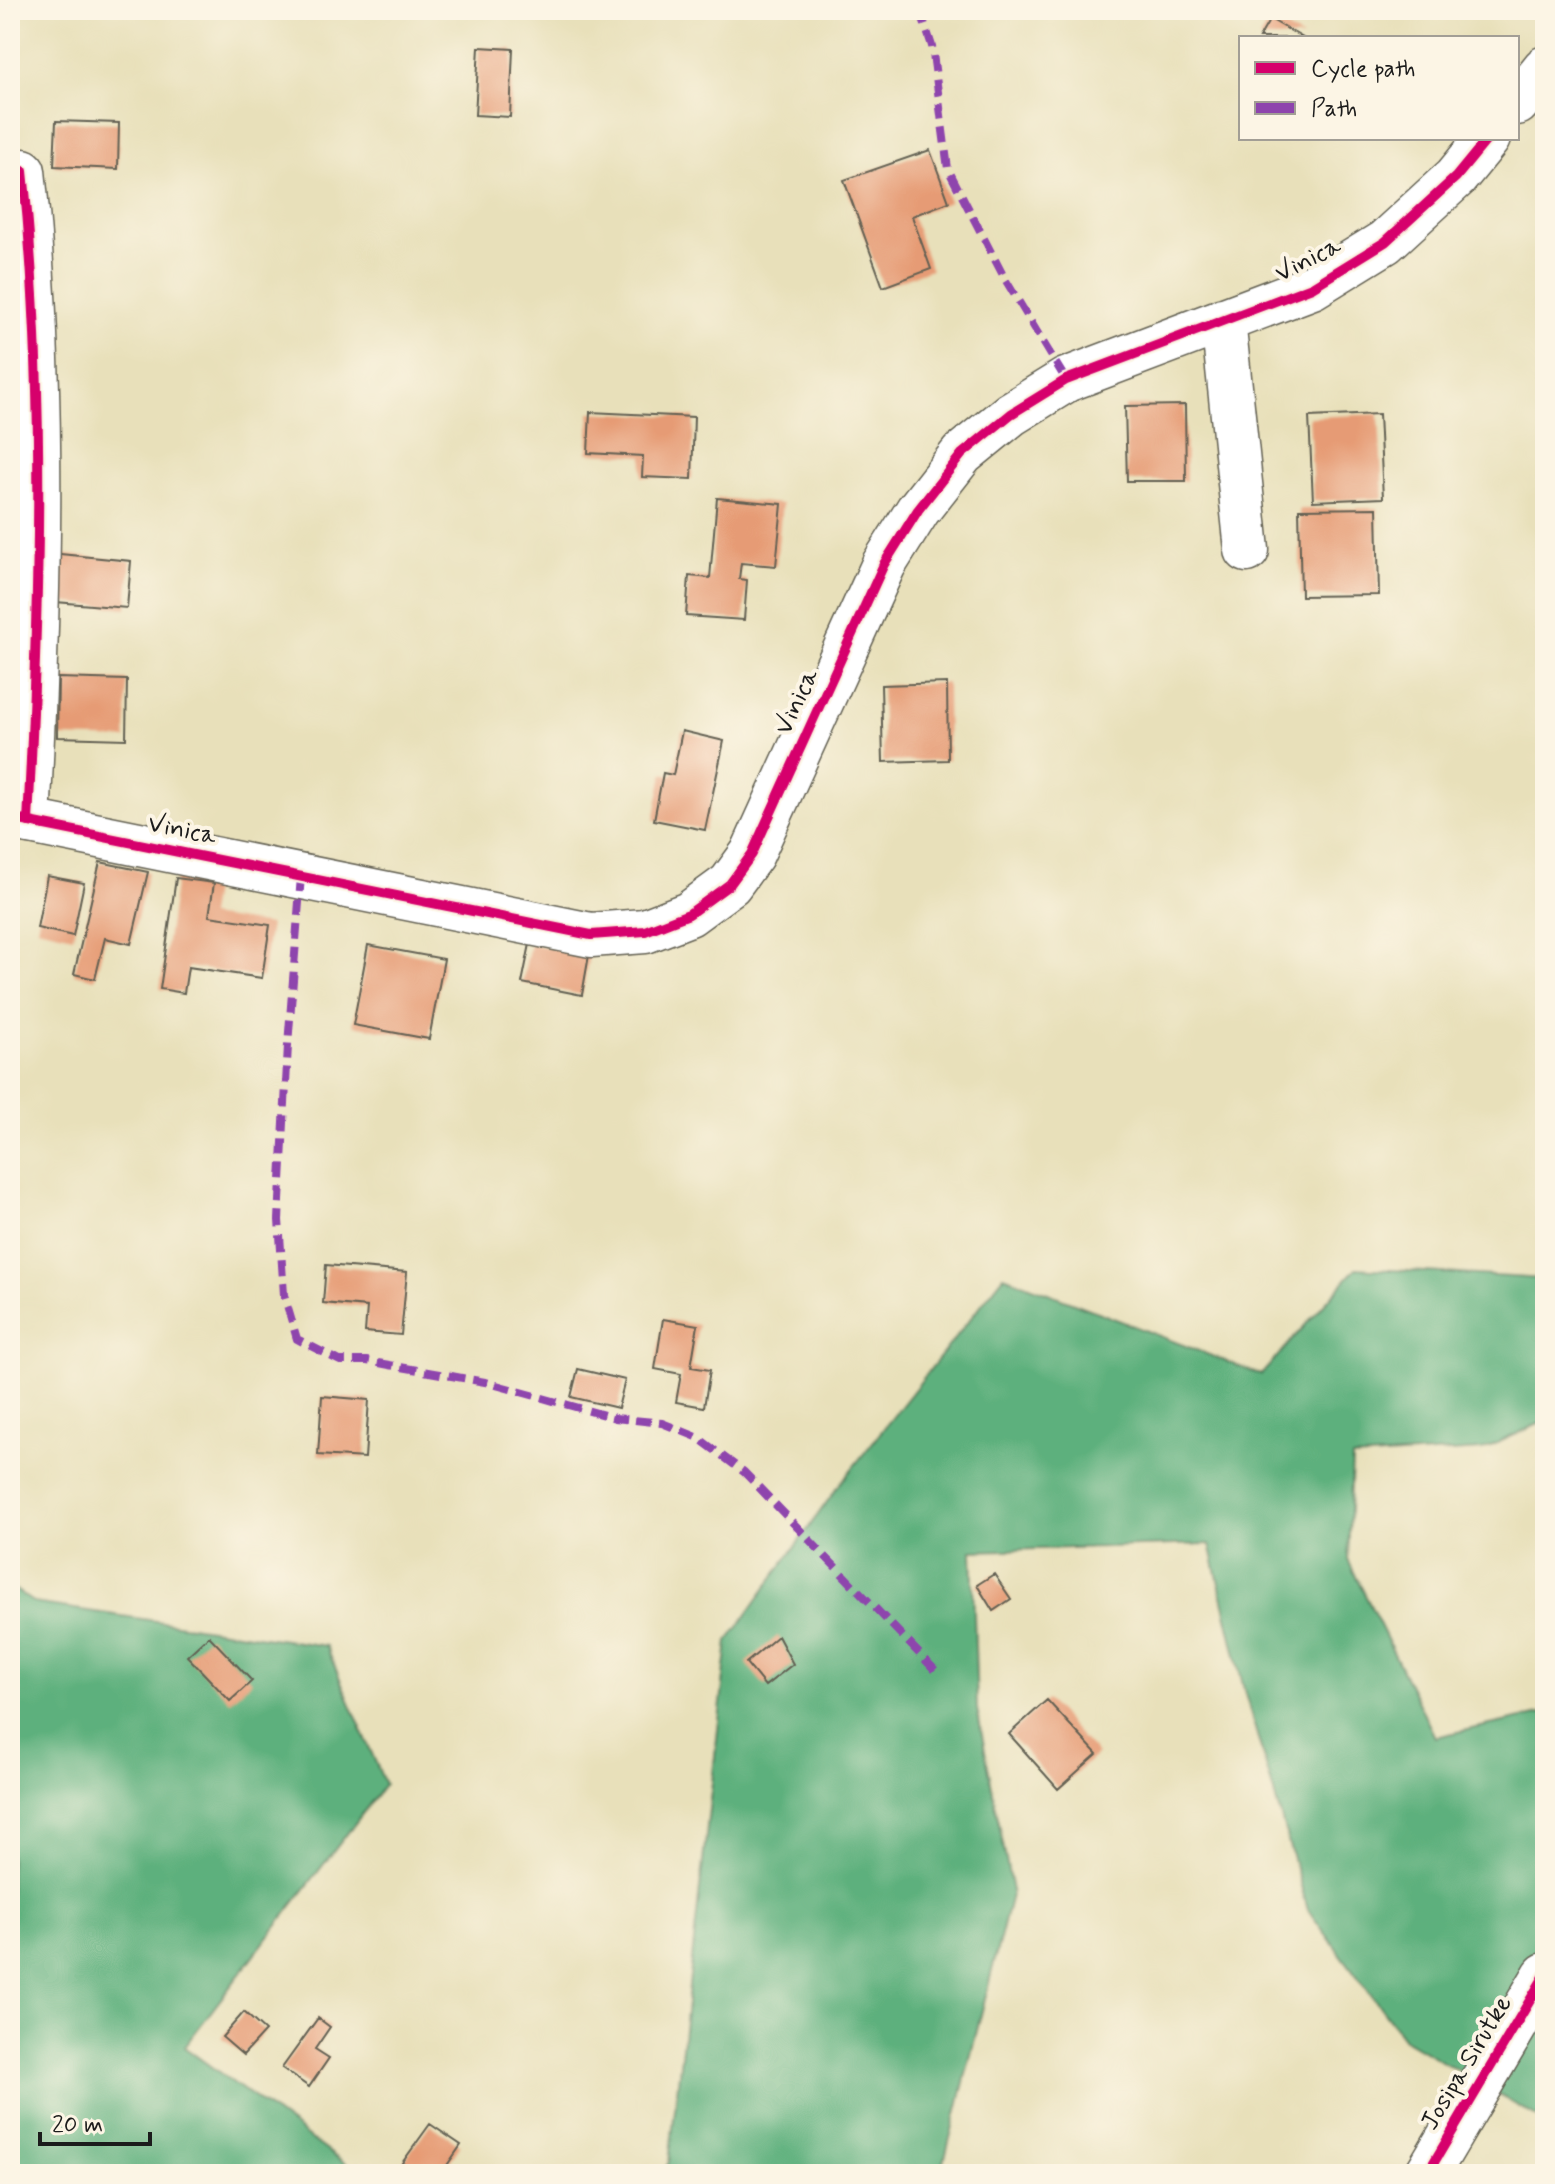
<svg xmlns="http://www.w3.org/2000/svg" width="1555" height="2184" viewBox="0 0 1555 2184" font-family="Mynerve,sans-serif">
	<rect width="100%" height="100%" fill="#fcf5e5"/>
	<filter id="ink" filterUnits="userSpaceOnUse"><feTurbulence type="fractalNoise" baseFrequency=".0125" numOctaves="2"/><feDisplacementMap in="SourceGraphic" scale="16" xChannelSelector="R" yChannelSelector="G"/><feConvolveMatrix kernelMatrix="1 2 1 2 8 2 1 2 1" color-interpolation-filters="sRGB"/></filter>
	<filter id="wash" filterUnits="userSpaceOnUse"><feTurbulence type="fractalNoise" baseFrequency=".006" numOctaves="4" result="noise"/><feDisplacementMap in="SourceGraphic" scale="32" xChannelSelector="R" yChannelSelector="G"/><feGaussianBlur stdDeviation="1.8" result="paint"/><feColorMatrix in="noise" values="0 0 0 0 0 0 0 0 0 0 0 0 0 0 0 0 0 1.4 0 .05"/><feComposite in="paint" operator="in"/></filter>
	<g filter="url(#wash)">
		<rect width="100%" height="100%" fill="#e8e0ba"/>
		<!-- forest -->
		<path fill="#5db07d" stroke="#3c664c" stroke-width="2" d="M1356 1268 1545 1279V1421L1482 1450 1352 1458 1348 1560 1435 1737 1545 1713V2122L1404 2039 1308 1910 1245 1694 1210 1544 972 1551 977 1709 1012 1891 941 2174H662L669 2162 728 1641 839 1485 1004 1276 1261 1375Z
			M10 1586 34 1603 326 1646 385 1784 184 2047 359 2174H10Z"/>
		<g id="blocks">
			<!-- building -->
			<path fill="#e69b74" d="M1270 19 1303 38H1259Z
				M479 47 513 49 510 117 475 115Z
				M56 121 119 123 118 169 54 166Z
				M930 150 949 202 912 216 931 269 883 287 844 180Z
				M1185 405 1186 481H1127L1125 406Z
				M20 412 25 467 10 469V413Z
				M590 412 694 417 692 479 642 477 643 456 588 453Z
				M1379 414 1383 498 1313 501 1309 417Z
				M717 498 782 504 776 566 741 563 739 579 747 580 744 620 686 616 689 576 710 578Z
				M1377 508 1379 595 1301 596 1299 509Z
				M60 554 131 561 127 608 56 602Z
				M58 678 127 680 126 739 57 737Z
				M947 683 948 760 883 762 881 685Z
				M682 731 724 741 705 830 654 820 663 773 673 775Z
				M100 862 148 872 131 944 105 938 95 979 74 974Z
				M47 876 84 883 73 936 37 928Z
				M176 878 214 883 209 916 270 925 262 978 188 967 184 993 160 989Z
				M530 944 589 955 582 995 522 983Z
				M368 945 444 959 429 1039 353 1025Z
				M326 1265 407 1272 401 1335 365 1332 367 1307 323 1303Z
				M663 1319 698 1325 691 1367 710 1370 704 1407 676 1402 681 1374 655 1369Z
				M578 1369 625 1380 618 1408 571 1397Z
				M322 1396 369 1400 365 1458 318 1455Z
				M994 1574 1011 1599 993 1611 977 1585Z
				M209 1636 252 1681 230 1701 187 1656Z
				M778 1636 793 1664 765 1686 746 1663Z
				M1047 1700 1097 1754 1058 1789 1009 1734Z
				M244 2012 265 2031 243 2055 222 2037Z
				M318 2018 330 2027 315 2049 329 2058 309 2087 282 2068Z
				M430 2124 461 2145 441 2174H418L402 2163Z"/>
		</g>
	</g>
	<g filter="url(#ink)">
		<use href="#blocks" fill-opacity="0" stroke="#636153" stroke-width="2"/>
		<g fill="none" stroke-linecap="round" stroke-linejoin="round">
			<defs>
				<path id="minor" d="M1517 103 1545 68
					M23 171C46 387 39 605 28 822
					M1223 320 1247 550
					M10 818 591 935 645 931 689 914 730 884 752 854 884 564 918 510 962 454 1011 414 1066 380 1312 287 1385 242 1456 177 1488 138
					M1427 2174 1545 1975"/>
			</defs>
			<!-- minor casing -->
			<use href="#minor" stroke="#636153" stroke-width="47"/>
			<!-- minor -->
			<use href="#minor" stroke="#fff" stroke-width="44"/>
			<!-- quiet -->
			<path stroke="#8e44ad" stroke-width="8" stroke-dasharray="16 8" stroke-linecap="butt" d="M920 10 932 46 948 169 1005 279 1066 380
				M301 876 288 1045 279 1220 284 1295 297 1339 340 1361H367L485 1382 615 1418 662 1423 697 1437 744 1472 935 1670"/>
			<defs>
				<path id="cycleway" d="M23 171C46 387 39 605 28 822
					M10 818 591 935 645 931 689 914 730 884 752 854 884 564 918 510 962 454 1011 414 1066 380 1312 287 1385 242 1456 177 1488 138
					M1427 2174 1545 1975"/>
			</defs>
			<!-- cycleway casing -->
			<use href="#cycleway" stroke="#fcf5e5" stroke-width="15"/>
			<!-- cycleway -->
			<use href="#cycleway" stroke="#d6006c" stroke-width="10"/>
		</g>
	</g>
	<g text-anchor="middle" dominant-baseline="central" stroke-width="8" stroke-linejoin="round" paint-order="stroke">
		<!-- street labels -->
		<g font-size="26" fill="#1c1c1c" stroke="#fcf5e5">
			<text transform="translate(1308 260) rotate(-27)">Vinica</text>
			<text transform="translate(797 702) rotate(-65)">Vinica</text>
			<text transform="translate(182 830) rotate(11)">Vinica</text>
			<text transform="translate(1467 2063) rotate(-59)">Josipa Sirutke</text>
		</g>
	</g>
	<!-- margin -->
	<rect width="1555" height="2184" fill="none" stroke="#fcf5e5" stroke-width="40"/>
	<!-- legend -->
	<rect x="1239" y="36" width="280" height="104" fill="#fcf5e5" stroke="#a29e95" stroke-width="2"/>
	<rect x="1255" y="62" width="40" height="12" fill="#d6006c" stroke="#a29e95" stroke-width="2"/>
	<text x="1311" y="76" font-size="24" fill="#1c1c1c">Cycle path</text>
	<rect x="1255" y="102" width="40" height="12" fill="#8e44ad" stroke="#a29e95" stroke-width="2"/>
	<text x="1311" y="116" font-size="24" fill="#1c1c1c">Path</text>
	<!-- scale -->
	<path d="M40 2132v12h110v-12" fill="none" stroke="#1c1c1c" stroke-width="4"/>
	<text x="52" y="2132" font-size="24" fill="#1c1c1c" stroke="#fcf5e5" stroke-width="6" paint-order="stroke">20 m</text>
</svg>
